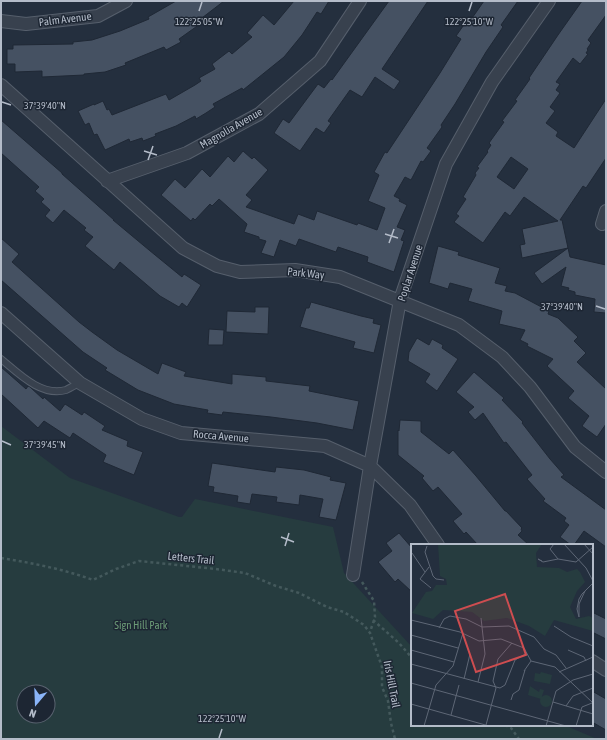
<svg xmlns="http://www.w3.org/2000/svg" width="607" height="740" viewBox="0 0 607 740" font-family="'Asap Condensed',sans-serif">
	<rect width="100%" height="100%" fill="#242f3e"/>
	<!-- green -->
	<path fill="#263c3f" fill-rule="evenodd" d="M1 426 70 478 179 517H182L195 499 333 527 344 573 412 647V725H564L597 739H1ZM24 692H48V716H24Z"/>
	<!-- building -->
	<path fill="#455162" stroke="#1f2835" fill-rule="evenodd" d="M176 1H224L198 21 200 24 179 39 181 42 166 50 164 47 125 63 126 65 105 72 84 74V75L42 77V71L15 72V64H7V49H13V45L73 44V42L92 40 120 31 149 19 148 17Z
		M294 1H329L321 14 317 12 302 35 284 57 243 90 242 88 213 104 215 107 206 113 196 119 195 116 176 126 155 134 156 136 143 141 142 138 130 142 129 139 105 150 97 134 94 135 89 123 85 125 78 111 94 104V105L103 101 107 110 109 109 112 115 166 94 169 100 195 85 201 81 199 78 215 69 212 64 229 51 232 54 252 37 247 33 263 15 274 25Z
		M389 1H428L382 69 400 81 394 90 375 77 362 97 350 90 328 121 331 123 324 133 316 128 300 151 274 133 283 119 289 123 318 84 324 88 331 79 332 80Z
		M484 1H518L501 25 503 27 486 52 455 104 441 125 442 127 427 148 431 151 423 162 421 161 411 180 405 177 394 196 400 199 399 201 407 205 397 227 405 230 401 240 404 241 394 272 367 262 368 257 338 247 336 252 299 239 296 246 280 240 274 257 261 253 266 241 259 239V237L244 232 247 224 219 199 212 206 210 204 195 220 193 218 191 221 161 195 175 179 185 188 202 169 210 177 228 156 234 162 243 151 252 159 254 157 268 170 246 195 252 200 246 207 294 224 298 214 314 220 317 211 357 225 358 223 377 230 385 208 368 201 379 175 374 172 385 152 387 153 440 73 461 39 456 36 468 19 470 21Z
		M582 1H606V15L588 40 591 43 587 49 588 50 586 53 588 54 580 64 573 58 556 82 560 84 556 90 560 93 550 107 555 111 546 123 558 132 556 136 574 148 606 99V158L586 188 583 186 560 220H562L568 248 522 258 520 245 525 244 522 229 558 221 524 197 510 216 505 212 483 243 454 222 459 216 456 214 466 199 463 197 476 175 475 173 479 168 477 167 488 152 487 151 491 145 489 143 504 122 502 121 517 101 515 100 530 79 529 78 558 35ZM511 157 528 169 514 189 497 177Z
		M1 120 62 173V174L114 220H113L149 250 182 277 184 274 201 285 187 307 182 303 179 307 160 296 120 262 114 270 85 246 93 237 84 230 86 228 64 210 53 223 45 216 50 210 41 202 44 199 35 191 39 187 1 153Z
		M1 238 19 254 12 262 79 322 92 332 117 350 158 374 162 363 186 372 184 376 232 384V374L266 377V381L310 386 309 391 359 401 353 430 317 423 271 417 223 412 222 415 207 413 208 410 174 404 138 390 105 370 107 368 83 352 1 280Z
		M438 246 459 252 458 255 500 268 495 283 507 286 505 291 515 293 549 311 548 314 558 318 578 337 574 341 586 353 577 362 606 389V424L597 437 582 426 589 416 568 398 574 391 547 366 553 359 527 346 528 344 520 340 525 330 499 324 502 311 468 301 472 289 450 283 448 289 429 283Z
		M568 248 570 257 606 265V313L594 312 595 299 575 295V292L568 290 569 288 561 286 566 267 542 284 534 273Z
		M311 302 361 316 374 319 373 323 381 325 374 353 353 348 355 342 300 327 306 308H309Z
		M255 307H269L268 334 226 332 227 311 255 312Z
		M209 329 224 330 223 345H208Z
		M417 338 429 345 432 339 443 345 442 348 458 359 437 391 425 382 430 374 408 361 409 352Z
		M1 367 26 389 28 386 30 387 43 399 44 397 60 411 65 404 82 415 84 412 105 426 102 430 128 441 127 446 143 452 134 475 103 462 106 455 73 433 70 438 44 421 38 428 1 394Z
		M474 372 504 398 502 400 523 422 522 423 550 459 564 475 561 477 606 510V547L584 531 574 545H571L560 537 569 525 564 521 566 518 543 501 545 499 527 479 532 475 506 442 504 443 483 413 475 420 468 412 474 407 456 392Z
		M400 420 421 421V432L449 454 453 450 476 476 505 511H506L522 528 521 529 522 531 518 535 529 545H478L466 532 464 534 453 521 462 514 438 487 433 491 422 478 424 476 398 455V430L399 431Z
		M212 463 275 472 276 467 304 470 331 477 330 480 346 483 336 520 319 517 323 499 300 495 299 505 276 502 277 497 252 494 250 504 237 502 238 496 213 492 214 487 208 486Z
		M399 533 412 548V592L398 579 395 582 378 562 392 551 386 543Z
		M592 612 606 619V639L592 632Z
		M592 691 606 699V730L592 722Z"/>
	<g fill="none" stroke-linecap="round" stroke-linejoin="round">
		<defs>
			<path id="service" d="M1 359C18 373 41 397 66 390 70 388 75 385 80 383"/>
			<path id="minor" d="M1 21 26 24 98 16 126 1
				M1 85 183 248 217 266 240 272 295 270 340 277 459 325 502 357 530 387 575 447 606 472
				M107 181 187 153 259 114 320 61 360 1
				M602 224 606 211
				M1 313 80 383 142 419 181 433 325 446 370 466 410 505 438 545
				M353 575 370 466 400 300 446 164 492 82 549 1
				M592 661 606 670"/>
		</defs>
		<!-- service casing -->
		<use href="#service" stroke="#565f6c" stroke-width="8"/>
		<!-- minor casing -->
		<use href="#minor" stroke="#565f6c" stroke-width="14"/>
		<!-- path -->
		<path stroke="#44595c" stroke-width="2.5" stroke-dasharray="3 3" stroke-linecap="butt" d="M1 558C32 563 63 569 93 580L116 569 139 561 216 569 245 573 276 586 299 593 327 607 344 612 364 625 370 633 382 667V687L388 701 391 723 395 739
			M362 582 374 601 375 617 370 632
			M373 620 399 643 412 658
			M505 725 511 728 519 739"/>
		<!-- service -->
		<use href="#service" stroke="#38414e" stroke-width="6"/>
		<!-- minor -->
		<use href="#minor" stroke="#38414e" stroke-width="12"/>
	</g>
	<!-- ticks -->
	<path fill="none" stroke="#b4bcc9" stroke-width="1.5" d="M199 11 202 2M469 11 472 2M2 102 11 105M144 151 157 155M148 160 153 146M385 234 398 238M389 243 394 229M596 306 605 309M2 441 11 445M281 537 294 542M285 546 289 533M219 738 222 729"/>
	<g text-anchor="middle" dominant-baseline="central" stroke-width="3" stroke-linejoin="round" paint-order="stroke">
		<!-- street labels -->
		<g font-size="11" fill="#b4bcc9" stroke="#1d2633">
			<text transform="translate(65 19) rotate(-7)">Palm Avenue</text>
			<text transform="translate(231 128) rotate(-30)">Magnolia Avenue</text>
			<text transform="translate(306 273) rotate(6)">Park Way</text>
			<text transform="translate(410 273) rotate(-72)">Poplar Avenue</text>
			<text transform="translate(221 436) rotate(5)">Rocca Avenue</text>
			<text transform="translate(191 558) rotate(6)">Letters Trail</text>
			<text transform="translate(392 684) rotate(79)">Iris Hill Trail</text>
		</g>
		<!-- park labels -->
		<g font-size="11" fill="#6b9a76" stroke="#1d2633">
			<text x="141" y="625">Sign Hill Park</text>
		</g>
	</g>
	<!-- overview -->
	<g transform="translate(411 544)">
		<rect width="182" height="182" fill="#242f3e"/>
		<path d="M27 0H131L125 9 126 23 148 24 156 28 166 25 169 28 174 38 166 47 159 63 165 75 178 72 182 74V87L143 76 134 92 118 82 96 74 73 77 61 68 32 66 22 75 1 69 15 48 21 47 25 41H36L35 35 29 32ZM130 128 141 131 139 140 123 137 124 129 129 130ZM119 142 128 148 129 145 133 146 130 155 117 151ZM129 157a6 6 0 1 1 12 0a6 6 0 1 1-12 0Z" fill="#263c3f"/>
		<path fill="none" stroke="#5e6776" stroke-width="1" d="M143 0 139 5 147 15M153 0 175 24 182 37M173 0 182 10M16 2 14 8 22 32 25 35 33 36M1 9 14 28M131 17 127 15 132 18 147 15 165 18 182 3M18 23 9 35 20 44M174 47 168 60V73L166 65 168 55 171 50 182 39M0 76 49 88 68 97 90 95 113 104 120 117 144 123 182 159M143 82 160 93 182 102M28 84 33 75 39 72 55 75 71 83 98 82 123 93 133 105 145 111 155 124M0 91 47 104M0 106 43 118M157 106 173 113 175 117M0 120 89 144 94 141 104 116 116 109M113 127 120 117M148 128 182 113M53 135 59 110M67 138 74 110 70 74M0 139 155 182M100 156 102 150 108 146 114 126M142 158 182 170M0 160 78 182M155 162 162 152 182 144M40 171 48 141M75 181 85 144 82 137 87 115 101 99M13 182 25 141 42 122 52 89M135 182 145 147 162 136 182 130M165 182 171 163 181 159"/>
		<path fill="#ce4d50" fill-opacity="0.15" stroke="#ce4d50" stroke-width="2" d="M94 50 115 111 65 128 44 67Z"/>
		<rect width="182" height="182" fill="none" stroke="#b4bcc9" stroke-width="2"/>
	</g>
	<g font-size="10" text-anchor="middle" fill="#b4bcc9" stroke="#1d2633" stroke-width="3" stroke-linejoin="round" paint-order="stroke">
		<text x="199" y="25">122°25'05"W</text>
		<text x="469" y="25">122°25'10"W</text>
		<text x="45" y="109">37°39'40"N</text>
		<text x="562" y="310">37°39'40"N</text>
		<text x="45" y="448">37°39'45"N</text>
		<text x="222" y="722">122°25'10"W</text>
	</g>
	<!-- border -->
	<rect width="607" height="740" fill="none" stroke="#b4bcc9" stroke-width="4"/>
	<!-- north arrow -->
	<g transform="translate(36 704) rotate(199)"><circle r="19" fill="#1d2633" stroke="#59626f"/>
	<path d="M0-3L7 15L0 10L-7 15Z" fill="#8ab4f8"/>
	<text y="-6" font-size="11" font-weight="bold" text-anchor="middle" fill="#b4bcc9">N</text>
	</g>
</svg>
